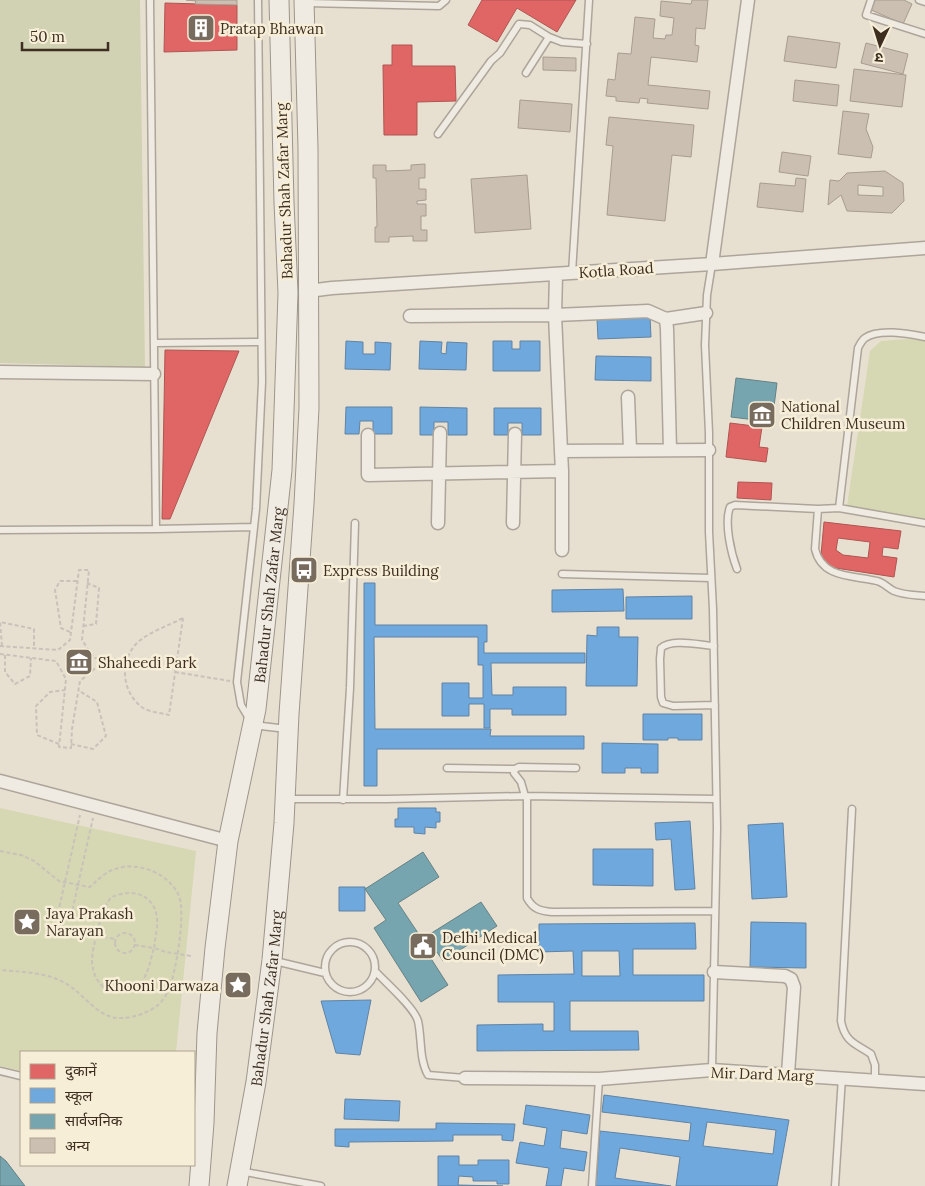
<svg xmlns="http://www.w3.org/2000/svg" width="925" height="1186" viewBox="0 0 925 1186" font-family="Lora,'Noto Sans Devanagari',serif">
	<rect width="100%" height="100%" fill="#e7e0d1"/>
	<!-- green -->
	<path fill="#d6d7b3" d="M908 339 925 341V520L847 506 870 351 881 341Z
		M0 808 196 851 176 1052H21V1071L0 1066Z"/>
	<!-- cemetery -->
	<path fill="#d1d1b3" d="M0 0H140L145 367 0 363Z"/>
	<!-- shops -->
	<path fill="#e06666" stroke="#af5551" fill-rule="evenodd" d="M482 0H576L557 32 517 8 497 42 468 25Z
		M165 3 237 5V50L164 52Z
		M392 45H412V66H455L456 101 417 102V135H384L383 65H392Z
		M165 350 239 351 170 519H162Z
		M730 423 762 427 759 447 768 448 766 462 726 457Z
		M738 482 772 483 771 500 737 498Z
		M824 522 901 531 898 549 883 547 882 556 897 558 894 577 829 567 821 555ZM838 538 870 542 868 558 843 555 836 550Z"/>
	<!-- schools -->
	<path fill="#6fa8dc" stroke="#6083a4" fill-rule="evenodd" d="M650 317 651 337 598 339 597 319Z
		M346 341 363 342V354H375V342L391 343 390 370 345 369Z
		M420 341 442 342 441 353 446 354 447 342 467 343 466 370 419 369Z
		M493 341H512V349H520V341H540V371H493Z
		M596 356 651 357V381L595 380Z
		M346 407H392V434H373V421H360L359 434H345Z
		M420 407 467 408V435H448V422H434V435H420Z
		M494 408H541V435H522V423H508V435H494Z
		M364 583H375V625H487V642H484V653H585V663H491L492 695H513V687H566V715H512V709H490V728H484V704H469V716H442V683H469V698H483V665H478V637H374L375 729H491L490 736H584V749H377V786H364Z
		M623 589 624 611 552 612V590Z
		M692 596V619H626V597Z
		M597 627H619V637H638L637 686H586L587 635 597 636Z
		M643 714H702V740H678V738H668V740H643Z
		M602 743 658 744V773H641V768H625V773H602Z
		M398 808H436V812H440V822H436V828L425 827V834L414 833V827H395V819H398Z
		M690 821 695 889 675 890 671 839 656 840 655 823Z
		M783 823 787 897 752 899 748 825Z
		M593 849H653V886L593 885Z
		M339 887H365V911H339Z
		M751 922 806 923V968L750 967Z
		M695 923 696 949H633V975H704V1001H570V1031H638L639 1050 477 1051V1025L543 1024V1031H554V1002H498V975L574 974 573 951 539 952V924Z
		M582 951H619L620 976H582Z
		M371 1000 360 1055 336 1053 321 1001Z
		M604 1095 789 1120 777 1186H676L680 1157 620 1148 615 1178 671 1186H596L600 1131 689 1141 691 1123 602 1112ZM707 1122 776 1130 773 1154 703 1146Z
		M345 1099 400 1101 399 1121 344 1119Z
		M526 1105 590 1115 587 1134 562 1130 560 1148 587 1152 584 1171 564 1168 561 1186H546L549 1168 516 1163 520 1142 544 1146 547 1128 523 1124Z
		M436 1123 515 1124 513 1141 502 1140V1135H453V1141L349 1142V1147L335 1146V1129H436Z
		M438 1156H459V1165H478V1160H509V1184H497V1181H473V1177L459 1176 458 1185 503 1186H438Z"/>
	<!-- public -->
	<path fill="#76a5af" stroke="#658184" d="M736 378 777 383 772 422 731 417Z
		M423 852 439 877 398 903 422 939 481 902 497 926 443 961 437 952 430 957 448 985 421 1002 374 928 386 920 365 889Z
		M0 1156 6 1161 25 1186H0Z"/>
	<!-- building -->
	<path fill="#cbbfb2" stroke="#a89c90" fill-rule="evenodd" d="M186 0H237V5L195 4 196 1Z
		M692 0H708L705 29 696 28 695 45 699 46 697 62 651 57 648 85 710 91 708 109 647 103 648 99 640 98 639 103 616 101V97L606 96 608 79 615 80 618 53 631 54 635 17 655 19 653 38 665 39 666 35H672L674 18 660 16 661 1 691 4Z
		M873 0H904L912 4 903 24 869 9Z
		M788 36 840 43 836 68 784 61Z
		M866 43 908 54 903 74 861 63Z
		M543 57 576 58V71L543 70Z
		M854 69 906 75 902 107 850 101Z
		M795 80 839 85 837 106 793 101Z
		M520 100 572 104 570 132 518 128Z
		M843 111 869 114 866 129 873 147 871 158 838 154Z
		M609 117 694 125 691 157 672 155 665 221 607 215 613 146 606 145Z
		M782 152 811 156 808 176 779 172Z
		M425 164V178H419V189H426V200L417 201V204H426V216H421V230H427V241H413V236L389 237V242H375V227H377L376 178H373V165H386V171L411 170V165Z
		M885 171 903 183 904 201 892 213 847 211 841 195 828 205 830 180 839 181 847 173ZM858 185 883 187V196L858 195Z
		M527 175 531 229 475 233 471 179Z
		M796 178 806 179 803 212 757 207 760 183 795 186Z"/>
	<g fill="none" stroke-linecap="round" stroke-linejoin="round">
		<defs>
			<path id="lane" d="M150 0 156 529 254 527
				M258 0 262 382 256 509 237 682 241 705 253 725 287 729
				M871 0 866 15 869 16 925 34
				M919 0 925 2
				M307 3 439 6 446 0
				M526 73 549 37
				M438 134 491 61 500 53 519 24 530 25 549 37 562 42 587 44
				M572 273 589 0
				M154 343 261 342
				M839 508 858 348C860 344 862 340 865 338 879 328 909 334 925 337
				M818 509 815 549C822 579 853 575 877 581 883 582 888 588 894 591 903 595 915 595 925 596
				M0 530 156 529
				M737 569C731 553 724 523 730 507L735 505 818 509 839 508 925 523
				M562 574 711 578
				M714 646C699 645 672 638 661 648L660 659 661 697 663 703 673 706 715 705
				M447 768 515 769
				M525 796 521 782 514 773 515 769 519 767 576 768
				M527 796V898C533 909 540 911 552 912L715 911
				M286 799H387L527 796 716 799
				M343 800 350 688 355 523
				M852 809 841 1021C845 1043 857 1044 871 1054L875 1065V1080
				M325 967a25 25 0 1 1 50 0a25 25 0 1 1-50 0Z
				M275 961 325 973
				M375 971C386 983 414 1007 418 1021 422 1039 419 1059 428 1075L465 1078
				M712 1070 717 828 713 609 709 532V433L705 345 707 295 712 264
				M0 1071 21 1076
				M240 1171 321 1186
				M592 1186 599 1079
				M835 1186 842 1077"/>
			<path id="street" d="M712 264 748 0
				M556 274 555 315 561 451
				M308 291 332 288 712 264 925 248
				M410 316 555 315 648 311 666 319 667 329 670 450
				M666 319 706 313
				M0 372 154 374
				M628 397 630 450
				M368 435V475L562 471 561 451 709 450
				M562 471V550
				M438 523 440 433
				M513 523 515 434
				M0 781 228 841
				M714 972 785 976 791 979 794 987 788 1074
				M465 1078 599 1079 712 1070 925 1084"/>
			<g id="secondary">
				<path id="s1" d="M199 1186 204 1123 207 1033 215 948 228 841 256 709 282 470 288 293 284 202 279 0"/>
				<path id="s2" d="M237 1186 256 1082 272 960 284 823 289 714 304 504 309 408 308 148 304 0"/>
			</g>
		</defs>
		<!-- lane casing -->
		<use href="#lane" stroke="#ada599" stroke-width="9"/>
		<!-- street casing -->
		<use href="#street" stroke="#ada599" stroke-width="15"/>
		<!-- secondary casing -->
		<use href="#secondary" stroke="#9c958a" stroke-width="21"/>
		<!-- path -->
		<path stroke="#c8c2b9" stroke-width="2" stroke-dasharray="4 2.5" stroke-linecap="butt" d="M183 618 169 715C161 713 150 712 143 708 122 693 119 663 136 644 148 632 168 626 183 618Z
			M83 626 96 624 99 588 87 583
			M70 632 61 628 55 590 60 581H78
			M0 646 58 650 70 640 79 570H89L82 640 94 658 127 660
			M2 646 0 622 34 629V648
			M0 654 56 661 66 679 59 747 71 748 72 729 80 681 98 666 125 670
			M5 655V672L15 684 30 676 31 658
			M175 672 230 681
			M59 744 37 735 36 706 50 692 65 690
			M71 744 93 749 106 736 97 702 78 690
			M0 851 21 855 34 861 59 881 90 887C98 880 105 872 115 869 138 861 169 873 179 896 186 913 176 972 169 989 167 994 162 1002 158 1005 150 1012 133 1018 123 1018 97 1020 84 992 63 982 45 972 20 972 0 970
			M58 913 80 815
			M71 916 93 818
			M115 943a10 10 0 1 1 20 0a10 10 0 1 1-20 0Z
			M97 936 116 939
			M135 945 154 948C155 938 158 928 157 918 155 897 136 889 118 895 115 896 113 896 111 898 103 904 92 949 92 960 92 978 104 996 124 992 129 991 134 990 138 986 148 977 150 961 154 948L166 952 191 956"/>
		<!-- lane -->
		<use href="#lane" stroke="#efebe3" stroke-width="6"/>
		<!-- street -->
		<use href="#street" stroke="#efebe3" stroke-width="12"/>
		<!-- secondary -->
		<use href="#secondary" stroke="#efebe3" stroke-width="19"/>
	</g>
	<!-- icons -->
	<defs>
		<symbol id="building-square" viewBox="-11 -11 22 22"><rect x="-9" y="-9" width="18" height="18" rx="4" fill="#786c5e" stroke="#f7eed8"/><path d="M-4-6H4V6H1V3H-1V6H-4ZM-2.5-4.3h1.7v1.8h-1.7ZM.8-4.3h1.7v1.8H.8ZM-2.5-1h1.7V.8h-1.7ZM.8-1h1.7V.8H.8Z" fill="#fff"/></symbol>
		<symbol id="museum-square" viewBox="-11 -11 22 22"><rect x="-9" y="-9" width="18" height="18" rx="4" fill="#786c5e" stroke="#f7eed8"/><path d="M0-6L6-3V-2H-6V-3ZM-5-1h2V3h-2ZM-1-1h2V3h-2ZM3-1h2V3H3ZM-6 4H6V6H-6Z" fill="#fff"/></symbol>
		<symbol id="bus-square" viewBox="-11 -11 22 22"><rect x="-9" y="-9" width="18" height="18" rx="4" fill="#786c5e" stroke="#f7eed8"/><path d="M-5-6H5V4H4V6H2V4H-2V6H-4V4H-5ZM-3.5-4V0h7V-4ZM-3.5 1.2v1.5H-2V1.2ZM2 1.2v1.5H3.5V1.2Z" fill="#fff"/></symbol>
		<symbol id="sight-square" viewBox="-11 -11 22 22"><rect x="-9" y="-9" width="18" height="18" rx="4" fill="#786c5e" stroke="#f7eed8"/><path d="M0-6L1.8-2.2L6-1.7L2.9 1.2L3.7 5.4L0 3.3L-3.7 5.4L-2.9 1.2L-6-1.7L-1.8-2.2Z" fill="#fff"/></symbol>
		<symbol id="civic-square" viewBox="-11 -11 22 22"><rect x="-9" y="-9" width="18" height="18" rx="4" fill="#786c5e" stroke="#f7eed8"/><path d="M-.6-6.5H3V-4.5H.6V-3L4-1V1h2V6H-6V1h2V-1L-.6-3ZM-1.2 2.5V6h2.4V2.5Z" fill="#fff"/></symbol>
	</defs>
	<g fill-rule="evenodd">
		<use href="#building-square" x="185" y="12" width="32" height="32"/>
		<use href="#museum-square" x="746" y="399" width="32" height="32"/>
		<use href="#bus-square" x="288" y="554" width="32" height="32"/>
		<use href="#museum-square" x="63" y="646" width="32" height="32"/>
		<use href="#sight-square" x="11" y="906" width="32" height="32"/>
		<use href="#civic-square" x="407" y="930" width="32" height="32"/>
		<use href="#sight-square" x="222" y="969" width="32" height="32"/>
	</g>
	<g text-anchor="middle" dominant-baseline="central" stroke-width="5" stroke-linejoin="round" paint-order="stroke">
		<!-- poi labels -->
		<g font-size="15" fill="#3d2e20" stroke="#f7eed8" text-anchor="start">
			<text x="220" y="28">Pratap Bhawan</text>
			<text x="781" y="406">National<tspan x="781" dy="17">Children Museum</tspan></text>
			<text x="323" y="570">Express Building</text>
			<text x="98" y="662">Shaheedi Park</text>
			<text x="46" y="913">Jaya Prakash<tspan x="46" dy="17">Narayan</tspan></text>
			<text x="442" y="937">Delhi Medical<tspan x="442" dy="17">Council (DMC)</tspan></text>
			<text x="219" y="985" text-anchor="end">Khooni Darwaza</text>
		</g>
		<!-- street labels -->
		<g font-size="15" fill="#3d2e20" stroke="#f7eed8">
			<text transform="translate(284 191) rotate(-92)">Bahadur Shah Zafar Marg</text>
			<text transform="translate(616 270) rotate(-4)">Kotla Road</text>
			<text stroke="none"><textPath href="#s1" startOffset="596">Bahadur Shah Zafar Marg</textPath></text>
			<text stroke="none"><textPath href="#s2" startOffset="190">Bahadur Shah Zafar Marg</textPath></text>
			<text transform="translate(762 1074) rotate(2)">Mir Dard Marg</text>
		</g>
	</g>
	<!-- legend -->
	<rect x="20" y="1051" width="175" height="115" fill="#f7eed8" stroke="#ada18e"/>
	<rect x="30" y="1064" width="25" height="15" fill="#e06666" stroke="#ada18e"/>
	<text x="65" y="1076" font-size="15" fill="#3d2e20">दुकानें</text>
	<rect x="30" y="1088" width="25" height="15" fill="#6fa8dc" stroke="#ada18e"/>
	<text x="65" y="1101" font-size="15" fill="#3d2e20">स्कूल</text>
	<rect x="30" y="1114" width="25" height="15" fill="#76a5af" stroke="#ada18e"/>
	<text x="65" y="1126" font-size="15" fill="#3d2e20">सार्वजनिक</text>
	<rect x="30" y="1138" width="25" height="15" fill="#cbbfb2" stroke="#ada18e"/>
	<text x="65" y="1151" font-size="15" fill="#3d2e20">अन्य</text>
	<!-- north arrow -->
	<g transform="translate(880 45) rotate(184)" stroke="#f7eed8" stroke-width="4" paint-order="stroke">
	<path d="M0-4L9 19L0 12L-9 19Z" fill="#3d2e20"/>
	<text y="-8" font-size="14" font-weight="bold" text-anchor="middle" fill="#3d2e20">उ</text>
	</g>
	<!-- scale -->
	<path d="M22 42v8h86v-8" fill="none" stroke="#3d2e20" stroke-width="2.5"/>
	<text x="30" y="42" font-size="15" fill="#3d2e20" stroke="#f7eed8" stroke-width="4" paint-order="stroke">50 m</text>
</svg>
